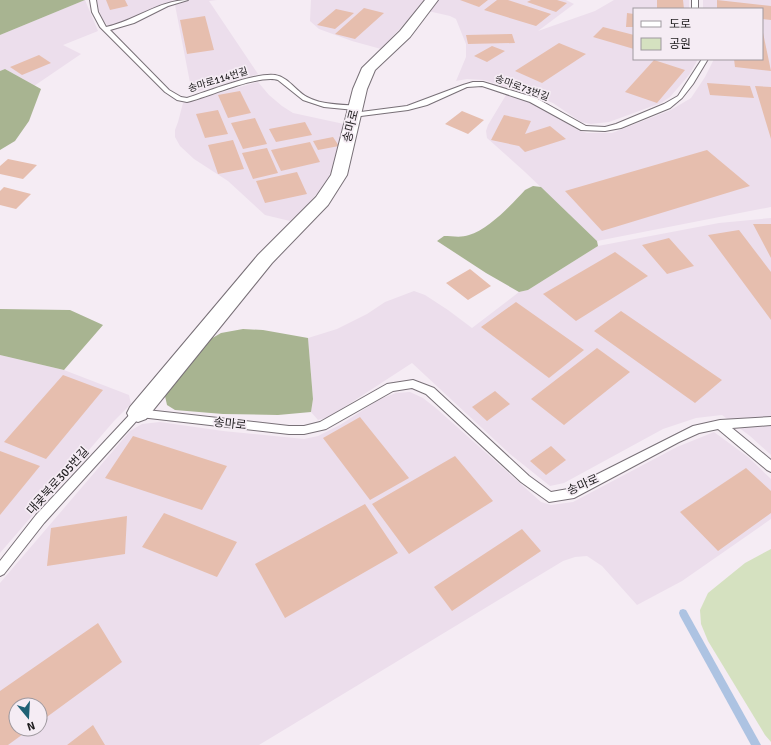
<svg xmlns="http://www.w3.org/2000/svg" width="771" height="745" viewBox="0 0 771 745" font-family="Signika,'Noto Sans KR',sans-serif">
	<rect width="100%" height="100%" fill="#f5ecf4"/>
	<!-- built -->
	<path fill="#ecdeec" fill-rule="evenodd" d="M85 0 98 31 63 45 81 54 34 86 5 69 0 71V35Z
		M97 0H217L209 1 258 74 192 93 175 5 156 11 135 23 112 31 104 21 99 11Z
		M311 0H426L381 49 352 41 319 29 310 21Z
		M437 0H566L574 4 538 31 595 11 614 0H689V9H634V59H698L689 75 670 97 661 103 609 122 591 124 581 122 553 103 538 97 484 80 467 79 456 81 466 57V44L456 19 450 16 428 11Z
		M703 0H771V207L597 241 525 172 487 138 486 131 488 125 506 95 528 101 541 108 578 130 587 133H612L671 110 691 98 705 77 714 59H762V9H703Z
		M258 82 269 95 282 106 293 113 344 124 333 172 323 187 305 207 290 221 265 215 228 181 194 159 180 146 175 137V130L178 122 183 103Z
		M771 218V455L750 436 722 415 696 418 663 429 564 483 550 486 510 454 412 363 329 417 318 420 311 412 313 399 308 338 337 329 367 314 385 302 414 291 425 295 448 310 472 328 519 292 528 290 598 246 719 223Z
		M0 355 64 370 129 395 131 404 114 421 0 553Z
		M410 392 423 398 437 409 541 502 551 505 573 502 677 447 714 432 748 457 771 479V519L682 581 637 605 602 566 587 556 575 557 563 561 259 745H0V583L130 431 142 424 160 422 223 431 304 439 318 436 340 425 380 399 396 393ZM16 705H40V729H16Z"/>
	<!-- green -->
	<path fill="#d5e1c0" d="M771 549V742L765 735 708 641 701 624 700 610 708 593 745 563Z"/>
	<!-- forest -->
	<path fill="#a8b491" d="M0 0H85L0 35Z
		M5 69 41 89 29 121 15 141 0 150V71Z
		M533 186 541 187 597 241 598 246 528 290 519 292 486 273 437 241 444 236C452 236 461 238 469 235 488 230 512 204 525 190Z
		M0 309 70 310 103 325 64 370 0 355Z
		M243 329 263 330 308 338 313 399 311 412 278 415 223 414 175 410 167 405 165 396 171 385 209 340 221 333Z"/>
	<g fill="none" stroke-linecap="round" stroke-linejoin="round">
		<!-- stream -->
		<path fill="#adc3e2" fill-rule="evenodd" d="M683 609 686 610 761 745H751L680 616 679 613 680 610Z"/>
	</g>
	<!-- building -->
	<path fill="#e6beae" d="M106 0H125L128 6 110 10Z
		M460 0H488L479 7Z
		M497 0H508L551 14 536 26 484 10Z
		M531 0H557L567 3 556 12 527 2Z
		M657 0H683L684 9H657Z
		M717 0 771 6V20L762 19V9H717Z
		M364 8 384 13 355 39 335 34Z
		M336 9 354 13 335 29 317 25Z
		M627 13 634 14V27H626Z
		M205 16 214 50 187 54 180 20Z
		M603 27 634 35V49L593 37Z
		M762 28 771 71 735 67 734 59H762Z
		M512 34 515 43 468 44 466 35Z
		M559 43 586 54 542 83 515 71Z
		M492 46 505 51 487 62 474 56Z
		M39 55 51 63 22 75 10 67Z
		M654 60 685 70 657 103 625 92Z
		M707 83 750 86 754 98 710 95Z
		M755 86 771 87V139Z
		M240 91 251 113 228 118 218 95Z
		M218 110 228 134 205 138 196 114Z
		M462 111 484 120 468 134 445 124Z
		M504 115 531 121 525 134 550 126 566 139 525 152 519 146 491 140Z
		M255 118 267 144 243 149 231 123Z
		M305 122 312 135 276 142 269 129Z
		M333 137 339 146 318 150 313 141Z
		M233 140 244 169 218 174 208 145Z
		M310 142 320 162 281 171 271 150Z
		M267 148 278 173 253 179 242 153Z
		M707 150 750 186 602 231 565 191Z
		M8 159 37 165 23 179 0 174V166Z
		M297 172 307 194 265 203 256 181Z
		M4 187 31 194 16 209 0 205V191Z
		M753 224H771V258Z
		M739 230 771 272V320L708 235Z
		M669 238 694 266 667 274 642 245Z
		M615 252 648 276 576 321 543 294Z
		M470 269 491 286 468 300 446 283Z
		M516 302 584 350 549 378 481 327Z
		M621 311 722 380 695 403 594 331Z
		M597 348 630 372 564 425 531 399Z
		M63 375 103 390 46 459 4 442Z
		M495 391 510 404 487 421 472 407Z
		M360 417 409 478 370 500 323 438Z
		M133 436 227 466 202 510 105 478Z
		M551 446 566 460 546 475 530 461Z
		M0 451 40 466 0 515Z
		M455 456 493 501 409 554 372 504Z
		M746 468 771 491V513L718 551 680 512Z
		M365 504 398 553 285 618 255 564Z
		M164 513 237 542 217 577 142 547Z
		M127 516 125 554 47 566 51 528Z
		M522 529 541 551 452 611 434 587Z
		M98 623 122 662 40 722V705H16V729H30L8 745H0V691Z
		M93 725 105 745H67Z"/>
	<g fill="none" stroke-linecap="round" stroke-linejoin="round">
		<defs>
			<path id="lane" d="M90 0H96L98 12 106 27C135 21 159 0 188 0L168 6 134 23 110 30 169 90 181 97 187 98C206 92 257 72 275 75 288 77 296 91 307 97 321 105 340 104 355 106L359 108 355 110 324 107 303 100 278 80C259 74 208 97 187 102L177 100 165 92 100 27 92 12Z
				M692 0H698V9H692Z
				M702 59H708L693 84 682 98 670 108 621 128 605 131 581 130 530 102 482 86 467 87 427 105 408 110 353 117 349 115 353 113 407 106 463 85 473 82H483L536 98 586 126 605 127 616 124 664 104 678 96Z
				M413 380 434 388 529 476 551 492 568 489 693 426 720 420 771 417V425L732 428 771 460V472L767 470 718 429 699 433 679 442 574 498 549 502 521 482 426 394 412 388 393 391 326 429 304 434H289L140 417 44 523 4 574 0 576V561L36 515 134 410 138 409 289 426H304L320 422 387 384Z"/>
			<path id="street" d="M425 0H438L410 37 375 70 367 89 347 175 328 205 272 263 146 419 138 422 130 419 127 413 130 407 258 255 316 197 331 175 353 89 362 68 400 31Z"/>
		</defs>
		<!-- lane casing -->
		<use href="#lane" stroke="#787077" stroke-width="2"/>
		<!-- street casing -->
		<use href="#street" stroke="#787077" stroke-width="2"/>
		<!-- lane -->
		<use href="#lane" fill="#fff" fill-rule="evenodd"/>
		<!-- street -->
		<use href="#street" fill="#fff" fill-rule="evenodd"/>
	</g>
	<g text-anchor="middle" dominant-baseline="central" stroke-width="3.5" stroke-linejoin="round" paint-order="stroke">
		<!-- far-street labels -->
		<g font-size="10" fill="#1f1d1f" stroke="#f5ecf4">
			<text transform="translate(218 80) rotate(-17)">송마로114번길</text>
			<text transform="translate(522 88) rotate(20)">송마로73번길</text>
		</g>
		<!-- street labels -->
		<g font-size="12" fill="#1f1d1f" stroke="#f5ecf4">
			<text transform="translate(351 126) rotate(-76)">송마로</text>
			<text transform="translate(230 424) rotate(6)">송마로</text>
			<text transform="translate(58 481) rotate(-48)">대곶북로305번길</text>
			<text transform="translate(583 485) rotate(-24)">송마로</text>
		</g>
	</g>
	<!-- legend -->
	<rect x="633" y="8" width="130" height="52" fill="#f5ecf4" stroke="#9f999f"/>
	<rect x="641" y="21" width="20" height="6" fill="#ffffff" stroke="#9f999f"/>
	<text x="669" y="28" font-size="12" fill="#1f1d1f">도로</text>
	<rect x="641" y="38" width="20" height="12" fill="#d5e1c0" stroke="#9f999f"/>
	<text x="669" y="48" font-size="12" fill="#1f1d1f">공원</text>
	<!-- north arrow -->
	<g transform="translate(28 717) rotate(162)"><circle r="19" fill="#f5ecf4" stroke="#9f999f"/>
	<path d="M0-3L7 15L0 10L-7 15Z" fill="#1f6175"/>
	<text y="-6" font-size="11" font-weight="bold" text-anchor="middle" fill="#1f1d1f">N</text>
	</g>
</svg>
